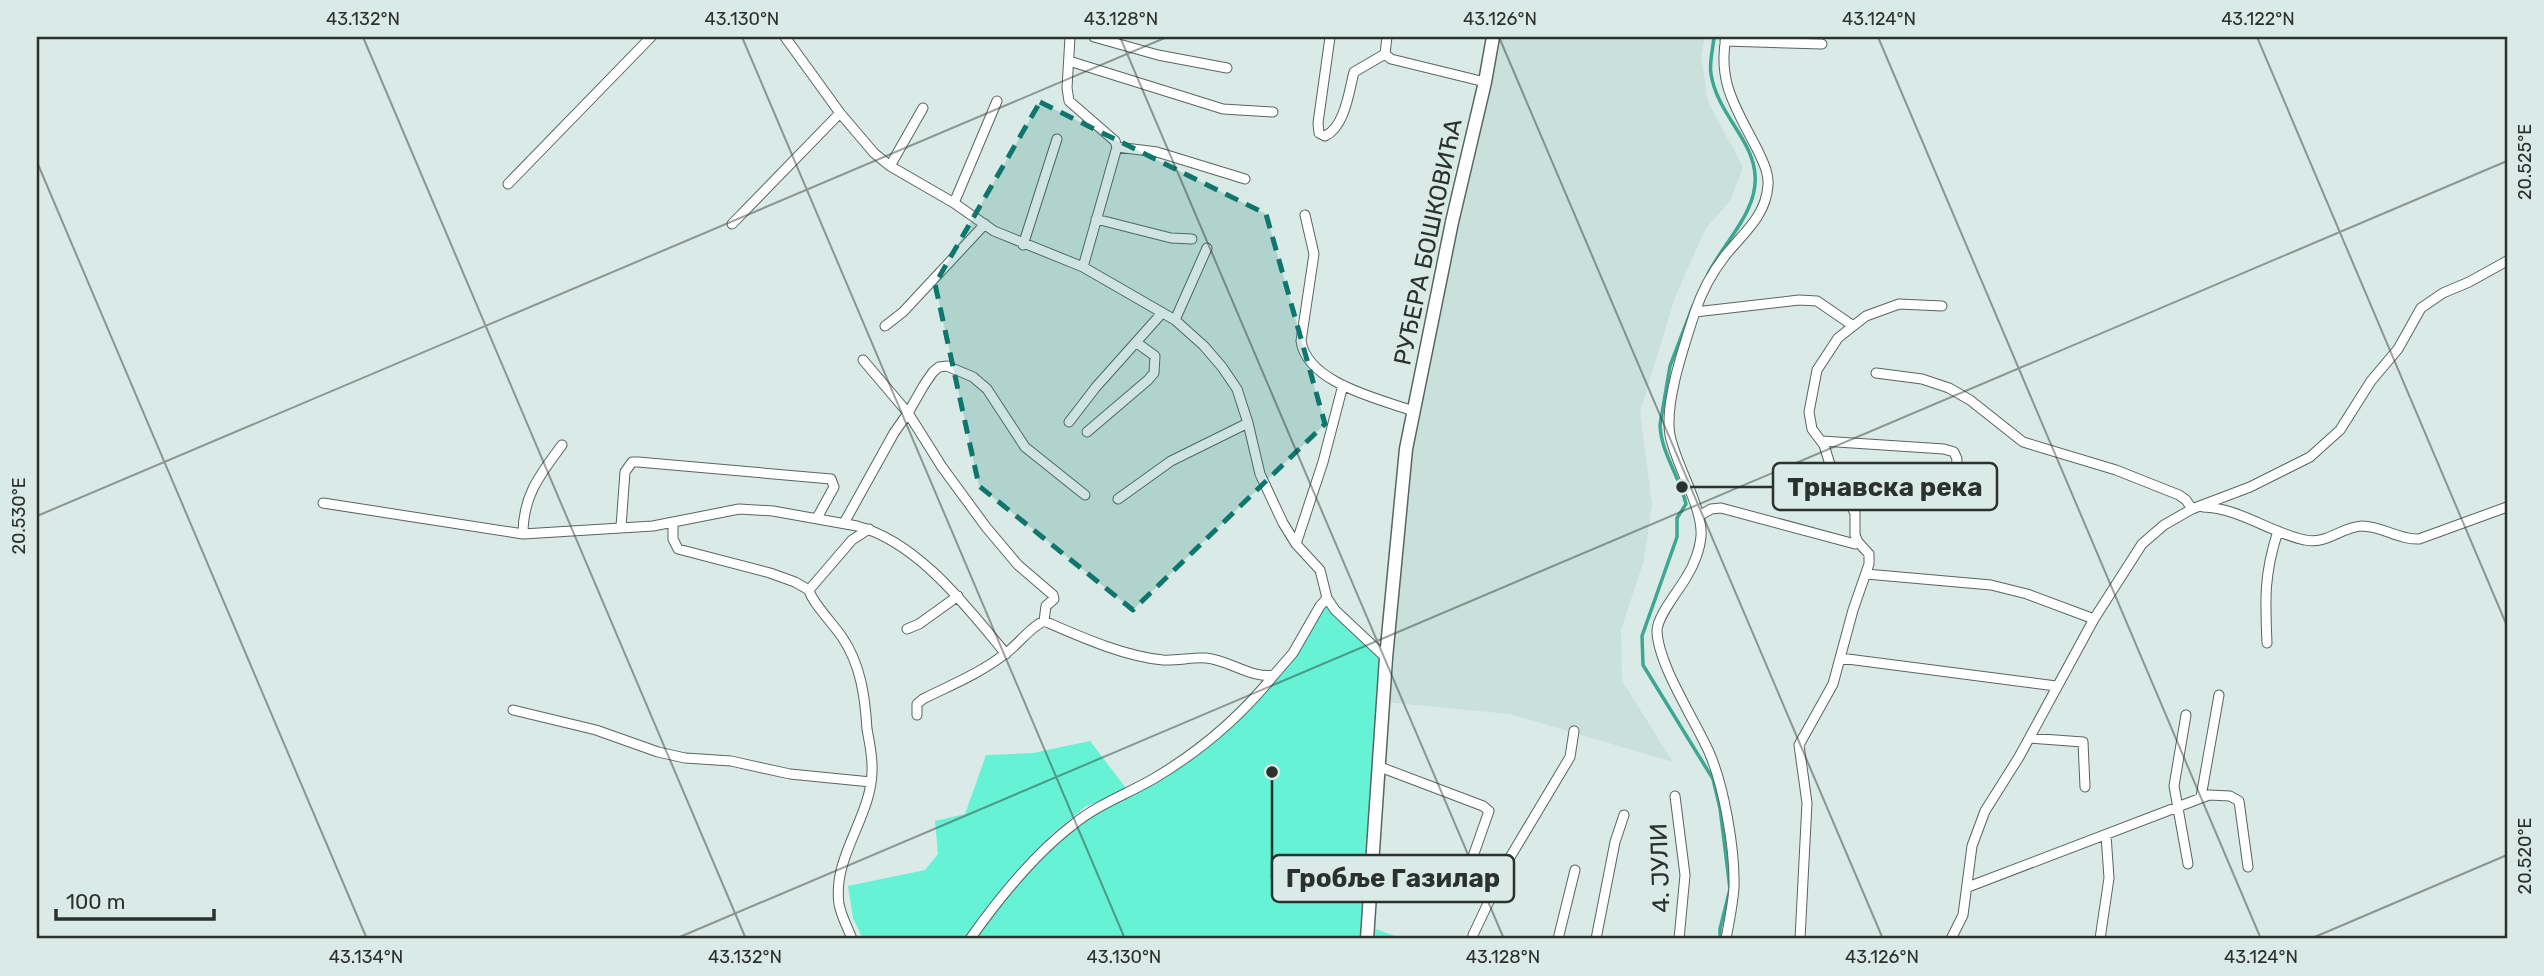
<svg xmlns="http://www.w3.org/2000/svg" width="2544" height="976" viewBox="0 0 2544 976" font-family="Rubik,sans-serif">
	<rect width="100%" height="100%" fill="#daeae6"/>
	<!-- built -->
	<path fill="#c9e1da" d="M1493 37H1705L1701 56 1708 102 1743 167 1730 201 1706 228 1675 297 1640 412 1652 504 1644 560 1621 630 1622 681 1673 762 1510 714 1385 702 1399 510Z"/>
	<!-- green -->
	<path fill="#66f2d4" d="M1327 598 1386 658 1368 926 1403 939H970L990 911 1061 835 1122 795 1086 806 1051 835 966 939H863L853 918 848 886 925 870 938 854 935 821 965 814 986 755 1033 753 1090 741 1129 792 1176 764 1261 692Z"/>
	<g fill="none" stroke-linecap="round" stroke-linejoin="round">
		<!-- stream -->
		<path stroke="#3ca892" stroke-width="3.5" d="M1708 274C1719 252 1739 230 1748 209 1775 152 1719 125 1711 74 1709 63 1713 49 1714 37
			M1693 306 1670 366 1660 425C1661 453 1680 477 1686 504L1677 518V537L1642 636 1643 665 1713 779 1720 808 1730 889 1720 929V939"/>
		<defs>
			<path id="street" d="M785 37 840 113 874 153 890 166 954 203 994 231 1083 267 1175 320 1204 346 1222 367 1237 389 1248 423 1260 474 1283 523 1296 544 1320 570 1327 598 1335 610 1386 658
				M1070 37 1067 88 1069 101 1115 141 1117 147 1083 267
				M1094 37 1158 55 1227 68
				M1330 37 1318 123 1319 133 1325 136C1345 127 1349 91 1354 72L1385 54
				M1387 37 1385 54 1391 59 1485 82
				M1726 37C1717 84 1738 111 1758 151 1763 162 1769 173 1768 185 1766 217 1742 234 1725 256 1711 274 1702 291 1695 312 1685 343 1664 403 1670 435 1676 466 1703 507 1701 536 1700 549 1694 565 1687 576 1680 589 1657 616 1657 631 1658 665 1695 720 1709 752 1724 786 1735 849 1734 887 1733 904 1729 922 1726 939
				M1725 41 1822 44
				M1069 61 1223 109 1273 112
				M1117 147 1157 152 1245 179
				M890 166 923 108
				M508 184 651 37
				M954 203 997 101
				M1305 215 1314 254 1301 341C1307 383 1380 399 1413 411
				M1096 219 1171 238 1192 239
				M732 224 840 113
				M1023 245 1057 139
				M1695 312 1799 300 1817 301 1852 325
				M1175 320 1207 248
				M885 326 903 312 985 224
				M863 360 908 413 942 467 986 527 1018 565 1053 595 1054 599 1046 606 1044 621
				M1876 373 1922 379 1949 388 1970 400 2023 442 2116 470 2179 495 2186 500 2192 509
				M1069 422 1096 387 1162 313
				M1087 432 1148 380 1154 373 1155 356 1137 343
				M1822 441 1944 449 1954 452 1957 459 1953 504
				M1118 499 1171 461 1248 423
				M323 503 523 534 653 526 739 509 773 511 857 526C918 542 967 607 1006 654
				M2203 507C2240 508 2270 533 2305 540 2326 545 2341 527 2362 526 2382 526 2399 540 2419 539L2507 507
				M1699 516 1711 509 1721 508 1855 544 1858 542
				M673 523V539L678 549 770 573 795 582 809 590C811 601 834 625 842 637 861 665 865 697 867 729 869 741 872 753 872 766 874 815 832 855 839 904 841 916 848 928 852 939
				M844 523 894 433 908 413 924 385 933 372 939 367 947 366 973 377 987 389 1025 447 1085 495
				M621 527 625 472 632 462H638L831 479 834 487 817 518
				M523 534C523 495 540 475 562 445
				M1858 542 1855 535V513L1833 474 1824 445 1812 429 1809 412 1817 370 1838 338 1866 316 1899 304 1942 306
				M1296 544 1323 462 1343 385
				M1866 574 1991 585 2027 594 2094 619
				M809 590 852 540 869 529
				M907 629 919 624 958 596
				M2267 643C2265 599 2264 574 2278 531
				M1840 658 2056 686
				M513 710 596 730 658 752 685 758 731 761 790 774 871 782
				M917 715V704L923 699C951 685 981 673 1006 653 1019 644 1030 627 1044 621 1081 637 1123 656 1163 660 1177 661 1192 657 1206 658 1229 660 1252 679 1274 675L1293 653 1320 606 1327 598
				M2186 715 2174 786 2188 864
				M2030 738 2083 742 2085 787
				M1380 767 1483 806 1489 811 1471 862
				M1675 796 1685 875 1679 939
				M2201 797 2219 695
				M1968 887 2209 795 2230 796 2239 801 2248 867
				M1473 935 1509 859 1570 757 1574 731
				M970 939C999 898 1033 855 1074 824 1097 805 1127 794 1153 779 1199 752 1241 716 1274 675
				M1558 939 1575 870
				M1596 939 1615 842 1624 815
				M1800 939 1807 803 1799 745 1833 684 1853 610 1869 564V554L1858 542
				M1951 939 1963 915 1972 846 1985 811 2019 757 2094 619 2142 544 2164 525 2192 509 2250 487 2310 457 2340 430 2371 381 2398 349 2421 308 2443 293 2469 282 2507 261
				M2100 939 2109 878 2106 835"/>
			<path id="secondary" d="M1367 939 1386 658 1406 449 1452 222 1485 82 1493 37"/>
		</defs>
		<!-- street casing -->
		<use href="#street" stroke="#586662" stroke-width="11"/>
		<!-- secondary casing -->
		<use href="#secondary" stroke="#586662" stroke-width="15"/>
		<!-- street -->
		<use href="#street" stroke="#fff" stroke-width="9"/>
		<!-- secondary -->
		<use href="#secondary" stroke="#fff" stroke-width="12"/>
	</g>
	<!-- marked area -->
	<path fill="#0f766e" fill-opacity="0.2" stroke="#0f766e" stroke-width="5" stroke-dasharray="14 9" stroke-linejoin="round" d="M1040 102 1266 214 1325 424 1133 610 979 486 935 284Z"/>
	<!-- ticks -->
	<path fill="none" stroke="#2b312f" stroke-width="2" stroke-opacity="0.45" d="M363 37 746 939M742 37 1125 939M1120 37 1504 939M1499 37 1883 939M1878 37 2261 939M2257 37 2507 626M37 162 367 939M37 516 1167 37M675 939 2507 161M2310 939 2507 855"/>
	<g text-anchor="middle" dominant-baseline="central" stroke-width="7" stroke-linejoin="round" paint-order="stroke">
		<!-- street labels -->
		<g font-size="24" fill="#2b312f" stroke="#daeae6">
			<text transform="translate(1428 242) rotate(-78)">РУЂЕРА БОШКОВИЋА</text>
			<text transform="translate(1660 868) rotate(-92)">4. ЈУЛИ</text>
		</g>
	</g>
	<!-- callouts -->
	<path fill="none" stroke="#2b312f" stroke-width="2.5" d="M1682 487L1773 487M1272 772L1272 878"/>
	<g fill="#2b312f" stroke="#daeae6" stroke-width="2.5">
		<circle cx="1682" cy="487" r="7"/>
		<circle cx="1272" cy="772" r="7"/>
	</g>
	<g fill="#daeae6" stroke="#2b312f" stroke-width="2.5">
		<rect x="1773" y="463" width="224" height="47" rx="7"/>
		<rect x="1272" y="855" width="242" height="47" rx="7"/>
	</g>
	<g font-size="26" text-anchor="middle" font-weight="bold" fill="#2b312f">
		<text x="1885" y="496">Трнавска река</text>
		<text x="1393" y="887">Гробље Газилар</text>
	</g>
	<!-- border -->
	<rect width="2544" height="976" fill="none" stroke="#daeae6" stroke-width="77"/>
	<!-- scale -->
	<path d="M56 909v10h158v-10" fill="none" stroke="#2b312f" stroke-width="3.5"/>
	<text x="66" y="909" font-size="21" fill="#2b312f" stroke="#daeae6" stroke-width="5" paint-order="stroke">100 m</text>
	<rect x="38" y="38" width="2468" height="899" fill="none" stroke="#2b312f" stroke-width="2.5"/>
	<g font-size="18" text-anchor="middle" fill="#2b312f">
		<text x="363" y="25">43.132°N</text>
		<text x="742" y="25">43.130°N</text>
		<text x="1121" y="25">43.128°N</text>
		<text x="1500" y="25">43.126°N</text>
		<text x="1879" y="25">43.124°N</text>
		<text x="2258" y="25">43.122°N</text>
		<text transform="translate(2525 162) rotate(-90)" y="6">20.525°E</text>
		<text transform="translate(19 516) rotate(-90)" y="6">20.530°E</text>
		<text transform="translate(2525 856) rotate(-90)" y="6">20.520°E</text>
		<text x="366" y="963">43.134°N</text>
		<text x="745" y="963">43.132°N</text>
		<text x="1124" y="963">43.130°N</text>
		<text x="1503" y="963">43.128°N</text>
		<text x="1882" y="963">43.126°N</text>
		<text x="2261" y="963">43.124°N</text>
	</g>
</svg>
